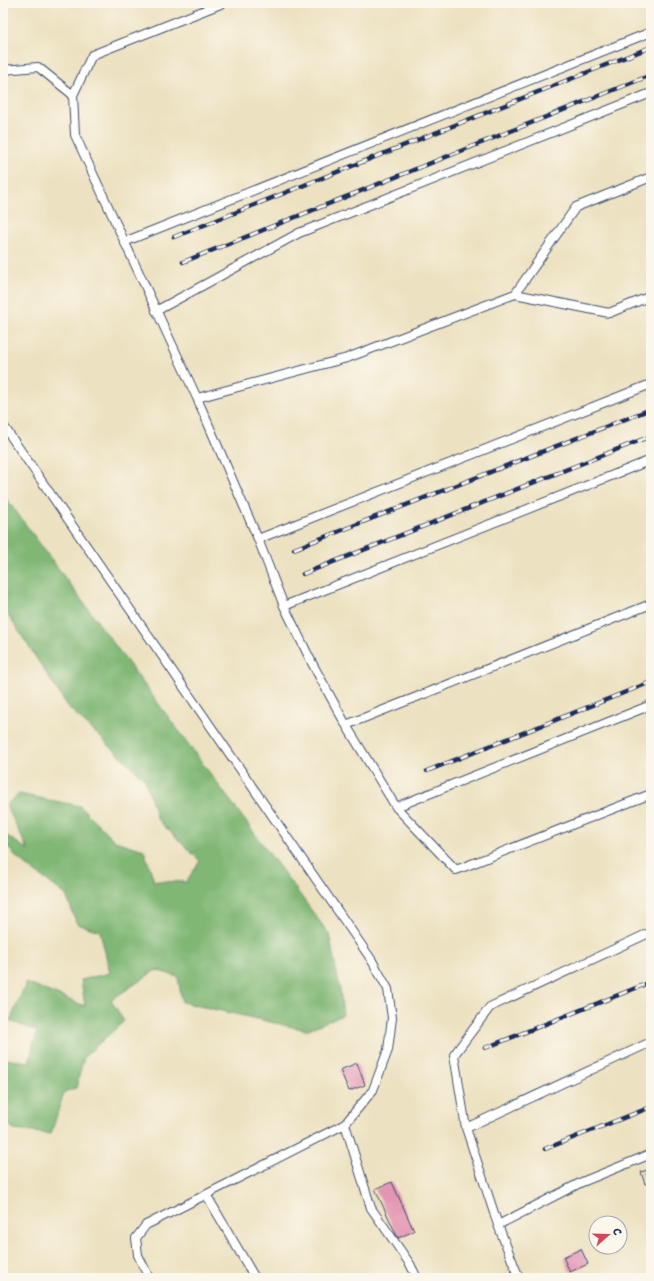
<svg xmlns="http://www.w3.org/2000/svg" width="654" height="1281" viewBox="0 0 654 1281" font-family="'Shantell Sans',sans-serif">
	<rect width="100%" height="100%" fill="#fbf7ec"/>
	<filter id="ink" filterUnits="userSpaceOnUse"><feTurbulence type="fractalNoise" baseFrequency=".025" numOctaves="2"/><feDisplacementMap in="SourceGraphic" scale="8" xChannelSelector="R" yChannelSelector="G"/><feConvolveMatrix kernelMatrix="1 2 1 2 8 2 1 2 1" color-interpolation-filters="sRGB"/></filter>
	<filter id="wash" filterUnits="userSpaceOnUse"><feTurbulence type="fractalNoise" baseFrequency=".012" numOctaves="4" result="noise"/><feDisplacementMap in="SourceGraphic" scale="16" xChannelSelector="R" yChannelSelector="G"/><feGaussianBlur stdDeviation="0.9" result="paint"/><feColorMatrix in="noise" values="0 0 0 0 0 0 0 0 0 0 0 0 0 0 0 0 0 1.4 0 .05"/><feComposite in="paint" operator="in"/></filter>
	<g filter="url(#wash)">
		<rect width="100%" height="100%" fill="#ece1c0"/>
		<!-- forest -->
		<path fill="#80b774" stroke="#4e7369" d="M3 494 329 934 340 989 343 1015 306 1030 182 1002 178 977 156 970 111 1000 124 1021 84 1057 76 1088 64 1092 51 1134 14 1130 3 1117V1059L29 1062 37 1031 10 1021 26 983 85 1006 81 980 110 973 100 931 77 924 66 895 17 858 3 841V833L28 850 6 805 19 794 80 806 115 841 144 850 154 881 186 882 200 861 157 819 145 779 69 708 3 607Z"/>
		<g id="blocks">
			<!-- building -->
			<path fill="#e395b3" d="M357 1063 365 1085 349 1091 340 1070Z
				M651 1169V1182L645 1184 641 1172Z
				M392 1182 414 1231 398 1238 375 1189Z
				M581 1249 588 1264 570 1272 563 1257Z"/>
		</g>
	</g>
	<g filter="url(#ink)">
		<use href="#blocks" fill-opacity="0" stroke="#3a4a6d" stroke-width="1"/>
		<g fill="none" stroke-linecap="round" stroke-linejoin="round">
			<defs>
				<path id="service" d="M223 3 92 55 73 95 75 135 197 398 258 539 284 606 312 663 346 725 396 807 456 870 651 794
					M3 70 38 67 73 95
					M124 242 651 32
					M515 294 576 207 651 177
					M156 311 299 233 651 93
					M197 398 347 358 515 294 609 313 651 296
					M3 425 371 959 388 989 392 1018 388 1050 373 1090 345 1124 146 1225 136 1238 138 1255 149 1278
					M258 539 651 384
					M284 606 651 460
					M346 725 651 604
					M396 807 651 705
					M345 1124 371 1208 410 1264 417 1278
					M466 1128 651 1042
					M207 1196 255 1278
					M498 1225 582 1182 651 1154
					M519 1278 498 1225 466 1128 454 1055 490 1007 651 932"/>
			</defs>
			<!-- service casing -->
			<use href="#service" stroke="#3a4a6d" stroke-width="10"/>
			<!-- service -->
			<use href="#service" stroke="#fff" stroke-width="8"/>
			<defs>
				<path id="rail" d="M174 237 651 47
					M183 262 651 75
					M294 549 651 409
					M303 574 651 436
					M427 771 651 682
					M485 1048 651 982
					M545 1149 651 1107"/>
			</defs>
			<!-- rail casing -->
			<use href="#rail" stroke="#1b2f5e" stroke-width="4.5"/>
			<!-- rail -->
			<use href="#rail" stroke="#fbf7ec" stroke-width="3" stroke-dasharray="9" stroke-linecap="butt"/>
		</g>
	</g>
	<!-- margin -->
	<rect width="654" height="1281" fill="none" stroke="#fbf7ec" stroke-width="16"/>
	<!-- north arrow -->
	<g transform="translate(608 1235) rotate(70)"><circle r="19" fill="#fbf7ec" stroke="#a1a7b3"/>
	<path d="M0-3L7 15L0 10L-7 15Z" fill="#d1495b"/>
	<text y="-6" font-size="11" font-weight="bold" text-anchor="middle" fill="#1b2f5e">С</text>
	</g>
</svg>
